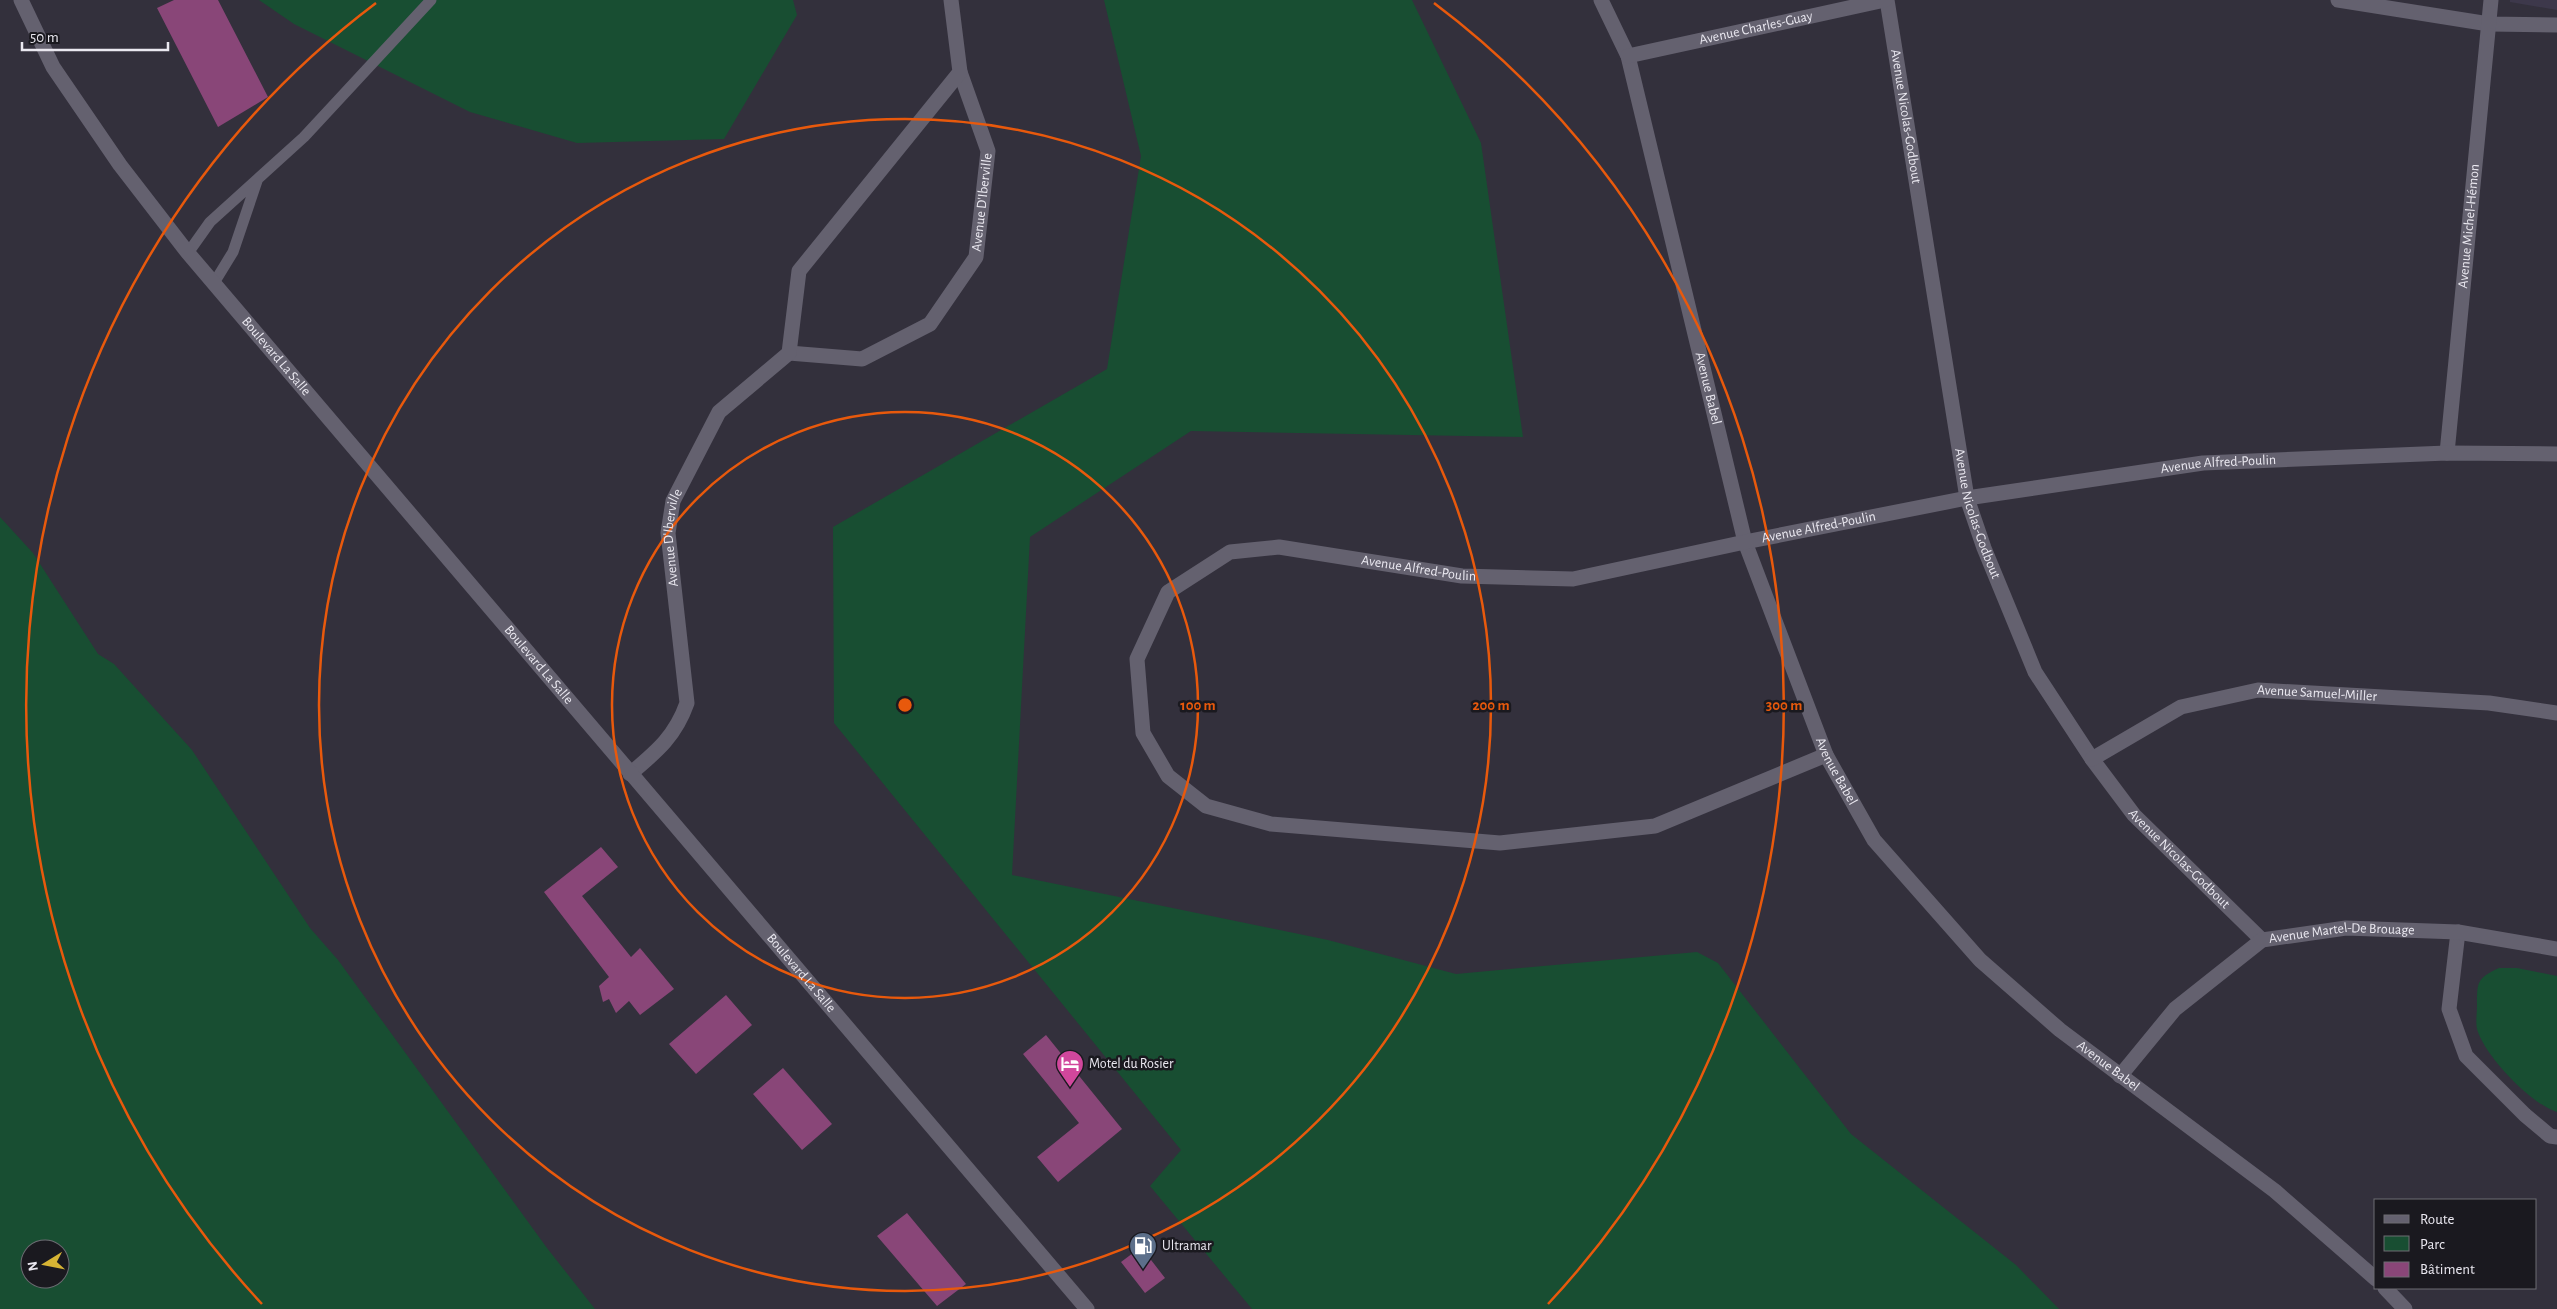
<svg xmlns="http://www.w3.org/2000/svg" width="2557" height="1309" viewBox="0 0 2557 1309" font-family="'Alegreya Sans',sans-serif">
	<rect width="100%" height="100%" fill="#33303c"/>
	<!-- built -->
	<path fill="#3d384b" d="M2510 0H2557V10L2510 2Z"/>
	<!-- green -->
	<path fill="#184e32" fill-rule="evenodd" d="M259 0H793L797 15 724 139 577 143 470 112 294 24Z
		M1104 0H1412L1481 143 1523 437 1191 431 1030 537 1012 875 1328 940 1456 974 1697 952 1718 963 1851 1134 2016 1265 2059 1309H1252L1150 1186 1181 1150 834 723 833 527 1107 369 1141 156Z
		M0 517 33 553 98 654 114 664 192 750 310 928 338 960 547 1248 595 1309H0ZM30 1249H60V1279H30Z
		M2499 968H2517L2557 976V1112C2531 1104 2487 1058 2478 1032 2475 1025 2477 1014 2477 1006 2477 982 2477 978 2499 968Z"/>
	<!-- building -->
	<path fill="#894678" d="M174 0H218L268 97 218 127 157 8Z
		M601 847 618 867 582 896 631 957 640 948 674 989 640 1015 629 1001 616 1013 609 999 603 1002 599 986 609 977 544 892Z
		M726 995 752 1025 696 1074 669 1044Z
		M1046 1035 1122 1129 1058 1182 1037 1157 1079 1123 1023 1054Z
		M783 1068 832 1124 802 1150 753 1094Z
		M907 1213 966 1284 937 1306 877 1236Z
		M1141 1247 1165 1278 1145 1293 1121 1262Z"/>
	<g fill="none" stroke-linecap="round" stroke-linejoin="round">
		<!-- lane -->
		<path stroke="#64616f" stroke-width="11" d="M188 253 210 222 304 137 431 0
			M214 283 233 252 257 181"/>
		<!-- street -->
		<g stroke="#64616f" stroke-width="15">
			<path id="s1" d="M1601 0 1628 56 1745 542 1826 755 1874 840 1980 960 2060 1030 2275 1191 2376 1279"/>
			<path id="s2" d="M1887 0 1967 498 1984 548 2035 672 2092 759 2134 815 2262 940"/>
			<path d="M2338 0 2489 24 2557 25"/>
			<path id="s3" d="M1628 56 1885 0"/>
			<path id="s4" d="M789 353 862 359 930 324 976 257 988 151 960 72"/>
			<path id="s5" d="M2447 453 2491 0"/>
			<path id="s6" d="M1826 755 1655 826 1500 843 1271 824 1206 806 1168 776 1143 733 1137 659 1168 592 1230 552 1279 547 1462 576 1573 579 1745 542 1967 498 2203 463 2447 453 2557 454"/>
			<path id="s7" d="M2092 759 2181 707 2258 690 2489 703 2557 713"/>
			<path id="s8" d="M630 774C656 752 675 737 687 703L668 533 673 501 719 412 789 353 799 271 960 72 951 0"/>
			<path d="M2458 932 2449 1009 2466 1056 2525 1115 2550 1136 2557 1137"/>
			<path id="s9" d="M2120 1076 2175 1009 2262 940 2346 928 2458 932 2557 949"/>
			<path d="M2385 1288 2405 1309"/>
		</g>
		<!-- secondary -->
		<path stroke="#64616f" stroke-width="15" id="s10" d="M21 0 53 67 120 165 188 253 1087 1309"/>
	</g>
	<!-- distance rings -->
	<g fill="none" stroke="#e8590c" stroke-width="2.5">
		<circle cx="905" cy="705" r="293"/>
		<circle cx="905" cy="705" r="586"/>
		<path d="M262 1304A879 879 0 0 1 376 3M1434 3A879 879 0 0 1 1548 1304"/>
	</g>
	<!-- icons -->
	<defs>
		<symbol id="hotel-pin" viewBox="-11 -11 22 30"><path d="M0 17L-7.5 6A9.5 9.5 0 1 1 7.5 6Z" fill="#d1479c" stroke="#1a191f"/><path d="M-6-4.5h1.5V1H6V5H4.5V3h-9V5H-6ZM-4 0a1.8 1.8 0 1 1 3.6 0ZM.5 0V-2.5h3Q6-2.5 6 0Z" fill="#fff"/></symbol>
		<symbol id="fuel-pin" viewBox="-11 -11 22 30"><path d="M0 17L-7.5 6A9.5 9.5 0 1 1 7.5 6Z" fill="#5c6f8a" stroke="#1a191f"/><path d="M-5.5-6h7V0h2V4h1.3V-2.5L3-4.5l.8-.8L6-3V5H2.5V1h-1V6h-7ZM-4.2-4.7v3.2H.2V-4.7Z" fill="#fff"/></symbol>
	</defs>
	<g fill-rule="evenodd">
		<use href="#hotel-pin" x="1054" y="1048" width="32" height="43"/>
		<use href="#fuel-pin" x="1127" y="1230" width="32" height="43"/>
	</g>
	<g text-anchor="middle" dominant-baseline="central" stroke-width="5" stroke-linejoin="round" paint-order="stroke">
		<!-- street labels -->
		<g font-size="14" fill="#eae8f0" stroke="#1a191f">
			<text stroke="none"><textPath href="#s3" startOffset="131">Avenue Charles-Guay</textPath></text>
			<text stroke="none"><textPath href="#s2" startOffset="118">Avenue Nicolas-Godbout</textPath></text>
			<text stroke="none"><textPath href="#s4" startOffset="286">Avenue D'Iberville</textPath></text>
			<text stroke="none"><textPath href="#s5" startOffset="228">Avenue Michel-Hémon</textPath></text>
			<text stroke="none"><textPath href="#s10" startOffset="440">Boulevard La Salle</textPath></text>
			<text stroke="none"><textPath href="#s1" startOffset="404">Avenue Babel</textPath></text>
			<text stroke="none"><textPath href="#s6" startOffset="1960">Avenue Alfred-Poulin</textPath></text>
			<text stroke="none"><textPath href="#s2" startOffset="522">Avenue Nicolas-Godbout</textPath></text>
			<text stroke="none"><textPath href="#s6" startOffset="1555">Avenue Alfred-Poulin</textPath></text>
			<text stroke="none"><textPath href="#s8" startOffset="259">Avenue D'Iberville</textPath></text>
			<text stroke="none"><textPath href="#s6" startOffset="1149">Avenue Alfred-Poulin</textPath></text>
			<text stroke="none"><textPath href="#s10" startOffset="845">Boulevard La Salle</textPath></text>
			<text stroke="none"><textPath href="#s7" startOffset="241">Avenue Samuel-Miller</textPath></text>
			<text stroke="none"><textPath href="#s1" startOffset="809">Avenue Babel</textPath></text>
			<text stroke="none"><textPath href="#s2" startOffset="928">Avenue Nicolas-Godbout</textPath></text>
			<text stroke="none"><textPath href="#s9" startOffset="278">Avenue Martel-De Brouage</textPath></text>
			<text stroke="none"><textPath href="#s10" startOffset="1250">Boulevard La Salle</textPath></text>
			<text stroke="none"><textPath href="#s1" startOffset="1214">Avenue Babel</textPath></text>
		</g>
		<!-- poi labels -->
		<g font-size="14" fill="#eae8f0" stroke="#1a191f" text-anchor="start">
			<text x="1089" y="1064">Motel du Rosier</text>
			<text x="1162" y="1246">Ultramar</text>
		</g>
	</g>
	<circle cx="905" cy="705" r="8" fill="#e8590c" stroke="#1a191f" stroke-width="2.5"/>
	<g font-size="15" text-anchor="middle" font-weight="bold" fill="#e8590c" stroke="#1a191f" stroke-width="5" stroke-linejoin="round" paint-order="stroke">
		<text x="1198" y="710">100 m</text>
		<text x="1491" y="710">200 m</text>
		<text x="1784" y="710">300 m</text>
	</g>
	<!-- legend -->
	<rect x="2374" y="1199" width="162" height="90" fill="#1a191f" stroke="#6d6c73"/>
	<rect x="2384" y="1215" width="25" height="8" fill="#64616f" stroke="#6d6c73"/>
	<text x="2420" y="1224" font-size="15" fill="#eae8f0">Route</text>
	<rect x="2384" y="1236" width="25" height="15" fill="#184e32" stroke="#6d6c73"/>
	<text x="2420" y="1249" font-size="15" fill="#eae8f0">Parc</text>
	<rect x="2384" y="1262" width="25" height="15" fill="#894678" stroke="#6d6c73"/>
	<text x="2420" y="1274" font-size="15" fill="#eae8f0">Bâtiment</text>
	<!-- north arrow -->
	<g transform="translate(45 1264) rotate(260)"><circle r="24" fill="#1a191f" stroke="#6d6c73"/>
	<path d="M0-4L9 19L0 12L-9 19Z" fill="#d7b434"/>
	<text y="-8" font-size="14" font-weight="bold" text-anchor="middle" fill="#eae8f0">N</text>
	</g>
	<!-- scale -->
	<path d="M22 42v8h146v-8" fill="none" stroke="#eae8f0" stroke-width="2.5"/>
	<text x="30" y="42" font-size="15" fill="#eae8f0" stroke="#1a191f" stroke-width="4" paint-order="stroke">50 m</text>
</svg>
